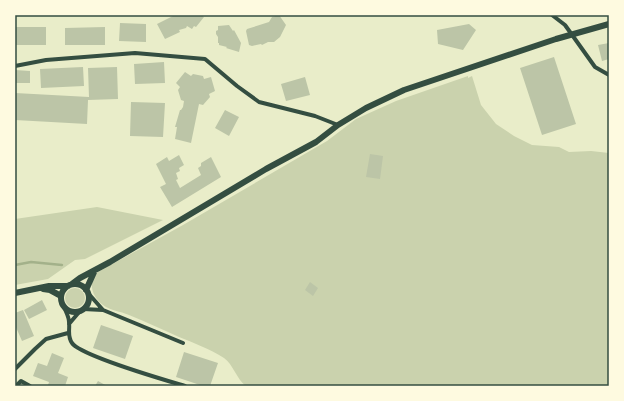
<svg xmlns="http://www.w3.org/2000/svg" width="624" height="401" viewBox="0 0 624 401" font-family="Merriweather,serif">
	<rect width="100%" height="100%" fill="#e9edc9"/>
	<!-- green -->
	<path fill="#cad2ad" d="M468 76V78L472 76 481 105 496 124 514 136 532 145 559 147 569 152 591 151 609 153V386H246C237 380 233 364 224 358 210 349 194 343 179 337 162 329 146 322 129 315 120 311 111 311 103 305 92 297 87 282 98 272L183 225 327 141 356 119 396 101Z
		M97 207 163 220 85 259 75 260 48 279 15 285V219Z
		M65 298a10 10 0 1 1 20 0a10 10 0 1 1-20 0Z"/>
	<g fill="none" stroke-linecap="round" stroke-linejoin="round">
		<!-- stream -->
		<path stroke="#a3b18a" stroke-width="2.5" d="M15 265 31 262 62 265"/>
	</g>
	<!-- building -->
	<path fill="#bcc5a7" d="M175 15H201L204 17 196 27 194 26 192 29 187 26 186 28 179 30 180 32 165 39 157 24Z
		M279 15 286 25 280 37 274 42H268L262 45 261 44 252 46 249 45 246 31 247 29 269 22 272 17Z
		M120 23 146 24V42L119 41Z
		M469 24 476 30 463 50 438 44 437 30Z
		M229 25 233 31 234 30 241 43 239 52 226 48 227 47 219 45V43H218V37L216 34V31L218 30V26Z
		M15 27H46V45H16Z
		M105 27V45H65V28Z
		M609 43V59L602 61 598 45Z
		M554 57 576 124 542 135 520 68Z
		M164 62 165 83 135 84 134 64Z
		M83 67 84 86 41 88 40 69Z
		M117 67 118 99 88 100 87 124 15 120V93L89 97 88 68Z
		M15 70 30 71V83H15Z
		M185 72 191 76 193 74 203 76 204 79 211 77 215 91 209 94 210 97 203 105 199 104 191 143 175 139 177 127H175L180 110H181L183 107 184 101 181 100 178 90 180 87 176 83Z
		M305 77 310 95 286 101 281 84Z
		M131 102 165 103 163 137 130 136Z
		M225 110 239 117 229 136 215 128Z
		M370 154 383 156 380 179 366 177Z
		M179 155 184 165 179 168 180 171 176 173 178 179 176 180 180 188 201 175 198 168 201 166V163L211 157 221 177 172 207 160 187 166 184 156 164 167 157 169 161Z
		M310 282 318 288 313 296 305 290Z
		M42 300 47 310 29 319 24 310Z
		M23 310 34 336 22 341 15 325V313Z
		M101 325 133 336 125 359 93 348Z
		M184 352 218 363 210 386H203L176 377Z
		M52 353 64 358 58 373 68 377 65 386H50L48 385 49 382 33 376 38 363 47 366Z
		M98 381 107 386H95Z"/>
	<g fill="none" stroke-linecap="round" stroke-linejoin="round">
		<!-- minor -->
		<path stroke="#344e41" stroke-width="4" d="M552 15 565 25 595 67 609 75
			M15 66 46 60 135 53 205 59 237 86 259 102 315 116 338 125
			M88 293 103 310
			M64 307C66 312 69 317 69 322 70 330 67 336 72 343 81 356 165 380 185 386
			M83 309 103 310 183 343
			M69 324 80 311
			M15 369 35 349 46 339 68 333
			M16 386 21 381 30 386"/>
		<!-- secondary -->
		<path stroke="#344e41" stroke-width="6" d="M61 298a14 14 0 1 1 28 0a14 14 0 1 1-28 0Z
			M72 284 80 278 110 262 266 169 316 142 338 125 366 108 404 90 556 39 609 24
			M43 289 50 290 61 296
			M86 290 95 270
			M15 293 49 286H68"/>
	</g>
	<!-- border -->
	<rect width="624" height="401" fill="none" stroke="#fefae0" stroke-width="32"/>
	<rect x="16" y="16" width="592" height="369" fill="none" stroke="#344e41" stroke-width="1.5"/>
</svg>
